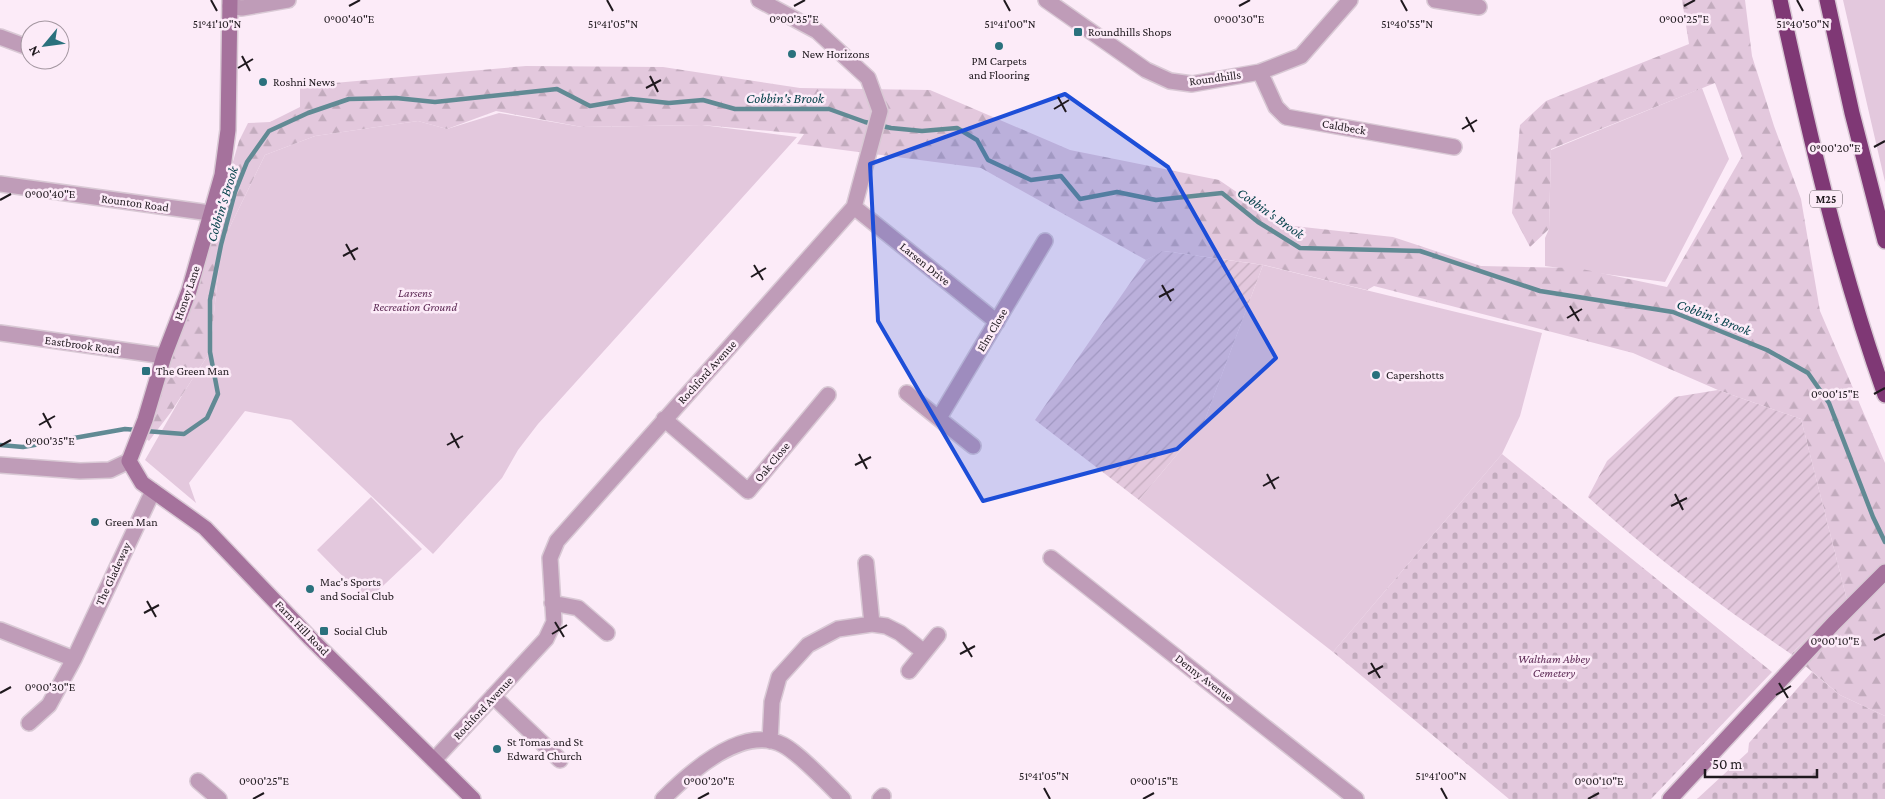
<svg xmlns="http://www.w3.org/2000/svg" width="1885" height="799" viewBox="0 0 1885 799" font-family="'Crimson Pro',serif">
	<defs>
		<pattern id="forest-firs" width="22" height="20" patternUnits="userSpaceOnUse" patternTransform="scale(1.25)"><rect width="22" height="20" fill="#e3c8dd"/><path d="M5 1l3.5 6h-7zM16 11l3.5 6h-7z" fill="#c2abbd"/></pattern>
		<pattern id="cemetery-stones" width="16" height="16" patternUnits="userSpaceOnUse" patternTransform="scale(1.25)"><rect width="16" height="16" fill="#e3c8dd"/><path d="M2 7V4a2 2 0 0 1 4 0v3zM10 15v-3a2 2 0 0 1 4 0v3z" fill="#c2abbd"/></pattern>
		<pattern id="garden-furrows" width="10" height="10" patternUnits="userSpaceOnUse" patternTransform="scale(1.25)"><rect width="10" height="10" fill="#e3c8dd"/><path d="M-1 1l2-2M0 10L10 0M9 11l2-2" fill="none" stroke="#c2abbd"/></pattern>
	</defs>
	<rect width="100%" height="100%" fill="#fcebf8"/>
	<!-- green -->
	<path fill="#e3c8dd" d="M1843 0H1885V182Z
		M1702 88 1729 159 1665 282 1545 266V238L1549 229 1551 150Z
		M499 113 582 127 702 125 797 137 538 424 518 450 502 478 433 554 291 420 245 411 189 483 196 503 145 460 184 392 210 352 221 245 265 155 315 136 418 121 447 129Z
		M1263 265 1542 333 1520 416 1502 454 1333 652 1139 500 1204 422Z
		M371 497 422 549 367 601 317 550Z"/>
	<!-- forest -->
	<path fill="url(#forest-firs)" d="M1682 0H1745L1752 56 1774 126 1801 199 1820 311 1885 463V716L1840 695 1791 654 1847 600 1801 419 1718 390 1633 353 1374 286 1367 290 1264 265 1164 251 1146 260 981 168 797 144 804 134 702 125 582 127 496 111 447 129 418 121 315 136 265 155 221 245 210 352 171 412 149 441 144 437 200 275 239 141 248 123 270 122 300 107V86L526 66 663 67 800 88 930 90 1070 150 1219 180 1285 225 1393 237 1481 266 1577 268 1667 287 1742 156 1715 83 1551 149 1549 229 1530 247 1512 213 1520 125 1546 101 1689 44Z"/>
	<!-- cemetery -->
	<path fill="url(#cemetery-stones)" d="M1502 454 1772 672 1651 799H1509L1333 652Z
		M1812 672 1840 695 1885 716V799H1697L1748 752 1749 743Z"/>
	<!-- garden -->
	<path fill="url(#garden-furrows)" d="M1163 251 1263 265 1204 422 1139 500 1035 420 1146 260Z
		M1718 390 1801 419 1847 600 1791 654C1720 605 1652 556 1588 497L1607 461 1675 397Z"/>
	<g fill="none" stroke-linecap="round" stroke-linejoin="round">
		<!-- stream -->
		<path stroke="#618a94" stroke-width="4.5" d="M145 431 184 434 207 418 218 394 210 352V300L221 245 235 192 247 162 269 131 308 113 349 99 396 98 435 102 557 89 590 106 631 99 669 103 703 100 735 109H829L865 122 891 128 922 131 957 128 977 140 988 160 1031 180 1061 176 1080 199 1117 192 1156 200 1222 193 1258 222 1300 248 1420 251 1540 291 1673 312 1767 350 1808 373 1829 403 1873 517 1885 542
			M0 445 23 447 125 429 137 430"/>
		<defs>
			<path id="street" d="M1046 0 1146 70 1170 81 1192 84 1260 72 1301 56 1350 0
				M1435 0 1479 7
				M230 6 242 8 288 0
				M0 37 30 48
				M1260 72 1276 107 1286 117 1454 147
				M0 184 210 213
				M854 207 997 322
				M0 333 164 356
				M907 393 973 446
				M939 418 1045 241
				M664 419 748 491 828 395
				M0 465 80 471 110 470 129 461
				M1051 558 1356 799
				M866 563 872 624
				M552 603 578 608 607 633
				M0 630 74 659
				M909 671 938 635
				M493 696 560 760
				M29 723 49 705 74 659 153 491
				M770 741 772 702 779 677 808 645 838 629 872 624 886 626 900 633 924 652
				M434 760 546 639 554 622 550 558 557 541 854 207 880 111 868 78 817 31 759 0
				M198 781 219 799
				M663 799C689 773 743 724 783 745 799 753 829 785 843 799
				M880 799 883 796"/>
			<path id="secondary" d="M230 0 228 130 222 175 189 291 164 356 145 420 129 461 142 483 205 528 310 638 473 799
				M1670 799 1834 623 1885 572"/>
			<path id="highway" d="M1780 0C1809 133 1839 266 1885 395
				M1827 0 1852 113 1885 241"/>
		</defs>
		<!-- street casing -->
		<use href="#street" stroke="#d9c9d5" stroke-width="18"/>
		<!-- secondary casing -->
		<use href="#secondary" stroke="#d9c9d5" stroke-width="18"/>
		<!-- highway casing -->
		<use href="#highway" stroke="#d9c9d5" stroke-width="18"/>
		<!-- street -->
		<use href="#street" stroke="#bf9cb8" stroke-width="15"/>
		<!-- secondary -->
		<use href="#secondary" stroke="#a5729c" stroke-width="15"/>
		<!-- highway -->
		<use href="#highway" stroke="#7f3875" stroke-width="15"/>
	</g>
	<!-- marked area -->
	<path fill="#1d4ed8" fill-opacity="0.2" stroke="#1d4ed8" stroke-width="4" stroke-linejoin="round" d="M1065 94 1168 167 1276 358 1177 449 983 501 878 321 870 164Z"/>
	<!-- ticks -->
	<path fill="none" stroke="#1f191e" stroke-width="2" d="M211 0 217 11M607 0 613 11M1004 0 1010 11M1401 0 1407 11M1797 0 1803 11M349 6 360 0M794 6 805 0M1239 6 1250 0M1684 6 1695 0M242 56 250 71M238 68 253 59M650 76 658 92M646 88 661 80M1058 97 1066 112M1054 109 1069 100M1466 117 1474 132M1462 129 1477 120M1874 147 1885 141M0 200 11 194M346 244 355 260M343 256 358 248M754 265 763 280M751 277 766 268M1162 285 1171 301M1159 297 1174 289M1570 306 1579 321M1567 318 1582 309M1874 394 1885 388M43 413 51 428M39 425 55 416M451 433 459 448M447 445 463 436M0 446 11 440M859 454 867 469M855 465 871 457M1267 474 1275 489M1263 486 1279 477M1675 494 1683 510M1671 506 1687 498M147 601 156 617M144 613 159 605M555 622 564 637M552 634 567 625M1874 640 1885 634M963 642 972 657M960 654 975 646M1371 663 1380 678M1368 674 1383 666M1779 683 1788 698M0 693 11 687M1776 695 1791 686M1044 788 1050 799M1441 788 1447 799M253 799 264 793M698 799 709 793M1143 799 1154 793M1588 799 1599 793"/>
	<!-- markers -->
	<g fill="#2a717d" stroke="#fcebf8" stroke-width="2">
		<rect x="1073" y="27" width="10" height="10" rx="2.5"/>
		<circle cx="999" cy="46" r="5"/>
		<circle cx="792" cy="54" r="5"/>
		<circle cx="263" cy="82" r="5"/>
		<rect x="141" y="366" width="10" height="10" rx="2.5"/>
		<circle cx="1376" cy="375" r="5"/>
		<circle cx="95" cy="522" r="5"/>
		<circle cx="310" cy="589" r="5"/>
		<rect x="319" y="626" width="10" height="10" rx="2.5"/>
		<circle cx="497" cy="749" r="5"/>
	</g>
	<g text-anchor="middle" dominant-baseline="central" stroke-width="5" stroke-linejoin="round" paint-order="stroke">
		<!-- shield labels -->
		<rect fill="#fcebf8" stroke="#61585f" stroke-width="1" x="1810" y="190.5" width="32" height="17" rx="4"/>
		<g font-size="11" font-weight="bold" fill="#1f191e">
			<text x="1826" y="199">M25</text>
		</g>
		<!-- poi labels -->
		<g font-size="12" fill="#1f191e" stroke="#fcebf8" text-anchor="start">
			<text x="1088" y="32">Roundhills Shops</text>
			<text x="802" y="54">New Horizons</text>
			<text x="999" y="61" text-anchor="middle">PM Carpets<tspan x="999" dy="14">and Flooring</tspan></text>
			<text x="273" y="82">Roshni News</text>
			<text x="156" y="371">The Green Man</text>
			<text x="1386" y="375">Capershotts</text>
			<text x="105" y="522">Green Man</text>
			<text x="320" y="582">Mac's Sports<tspan x="320" dy="14">and Social Club</tspan></text>
			<text x="334" y="631">Social Club</text>
			<text x="507" y="742">St Tomas and St<tspan x="507" dy="14">Edward Church</tspan></text>
		</g>
		<!-- street labels -->
		<g font-size="12" fill="#1f191e" stroke="#fcebf8">
			<text transform="translate(1215 78) rotate(-8)">Roundhills</text>
			<text transform="translate(1344 127) rotate(10)">Caldbeck</text>
			<text transform="translate(135 203) rotate(8)">Rounton Road</text>
			<text transform="translate(925 264) rotate(39)">Larsen Drive</text>
			<text transform="translate(187 293) rotate(-71)">Honey Lane</text>
			<text transform="translate(992 330) rotate(-59)">Elm Close</text>
			<text transform="translate(82 345) rotate(8)">Eastbrook Road</text>
			<text transform="translate(707 372) rotate(-48)">Rochford Avenue</text>
			<text transform="translate(772 462) rotate(-50)">Oak Close</text>
			<text transform="translate(113 574) rotate(-65)">The Gladeway</text>
			<text transform="translate(302 628) rotate(46)">Farm Hill Road</text>
			<text transform="translate(1204 678) rotate(38)">Denny Avenue</text>
			<text transform="translate(483 708) rotate(-47)">Rochford Avenue</text>
		</g>
		<!-- park labels -->
		<g font-size="12" font-style="italic" fill="#5e2b56" stroke="#fcebf8">
			<text x="415" y="293">Larsens<tspan x="415" dy="14">Recreation Ground</tspan></text>
			<text x="1554" y="659">Waltham Abbey<tspan x="1554" dy="14">Cemetery</tspan></text>
		</g>
		<!-- water labels -->
		<g font-size="14" font-style="italic" fill="#023f48" stroke="#fcebf8">
			<text x="785" y="98">Cobbin's Brook</text>
			<text transform="translate(222 204) rotate(-73)">Cobbin's Brook</text>
			<text transform="translate(1271 213) rotate(35)">Cobbin's Brook</text>
			<text transform="translate(1714 317) rotate(21)">Cobbin's Brook</text>
		</g>
	</g>
	<g font-size="12" text-anchor="middle" fill="#1f191e" stroke="#fcebf8" stroke-width="5" stroke-linejoin="round" paint-order="stroke">
		<text x="349" y="23">0°00'40"E</text>
		<text x="1239" y="23">0°00'30"E</text>
		<text x="1684" y="23">0°00'25"E</text>
		<text x="794" y="23">0°00'35"E</text>
		<text x="217" y="28">51°41'10"N</text>
		<text x="613" y="28">51°41'05"N</text>
		<text x="1010" y="28">51°41'00"N</text>
		<text x="1407" y="28">51°40'55"N</text>
		<text x="1803" y="28">51°40'50"N</text>
		<text x="1835" y="152">0°00'20"E</text>
		<text x="50" y="198">0°00'40"E</text>
		<text x="1835" y="398">0°00'15"E</text>
		<text x="50" y="445">0°00'35"E</text>
		<text x="1835" y="645">0°00'10"E</text>
		<text x="50" y="691">0°00'30"E</text>
		<text x="1044" y="780">51°41'05"N</text>
		<text x="1441" y="780">51°41'00"N</text>
		<text x="264" y="785">0°00'25"E</text>
		<text x="709" y="785">0°00'20"E</text>
		<text x="1154" y="785">0°00'15"E</text>
		<text x="1599" y="785">0°00'10"E</text>
	</g>
	<!-- north arrow -->
	<g transform="translate(45 45) rotate(241)"><circle r="24" fill="#fcebf8" stroke="#a497a1"/>
	<path d="M0-4L9 19L0 12L-9 19Z" fill="#2a717d"/>
	<text y="-8" font-size="14" font-weight="bold" text-anchor="middle" fill="#1f191e">N</text>
	</g>
	<!-- scale -->
	<path d="M1705 769v8h112v-8" fill="none" stroke="#1f191e" stroke-width="2.5"/>
	<text x="1712" y="769" font-size="15" fill="#1f191e" stroke="#fcebf8" stroke-width="4" paint-order="stroke">50 m</text>
</svg>
